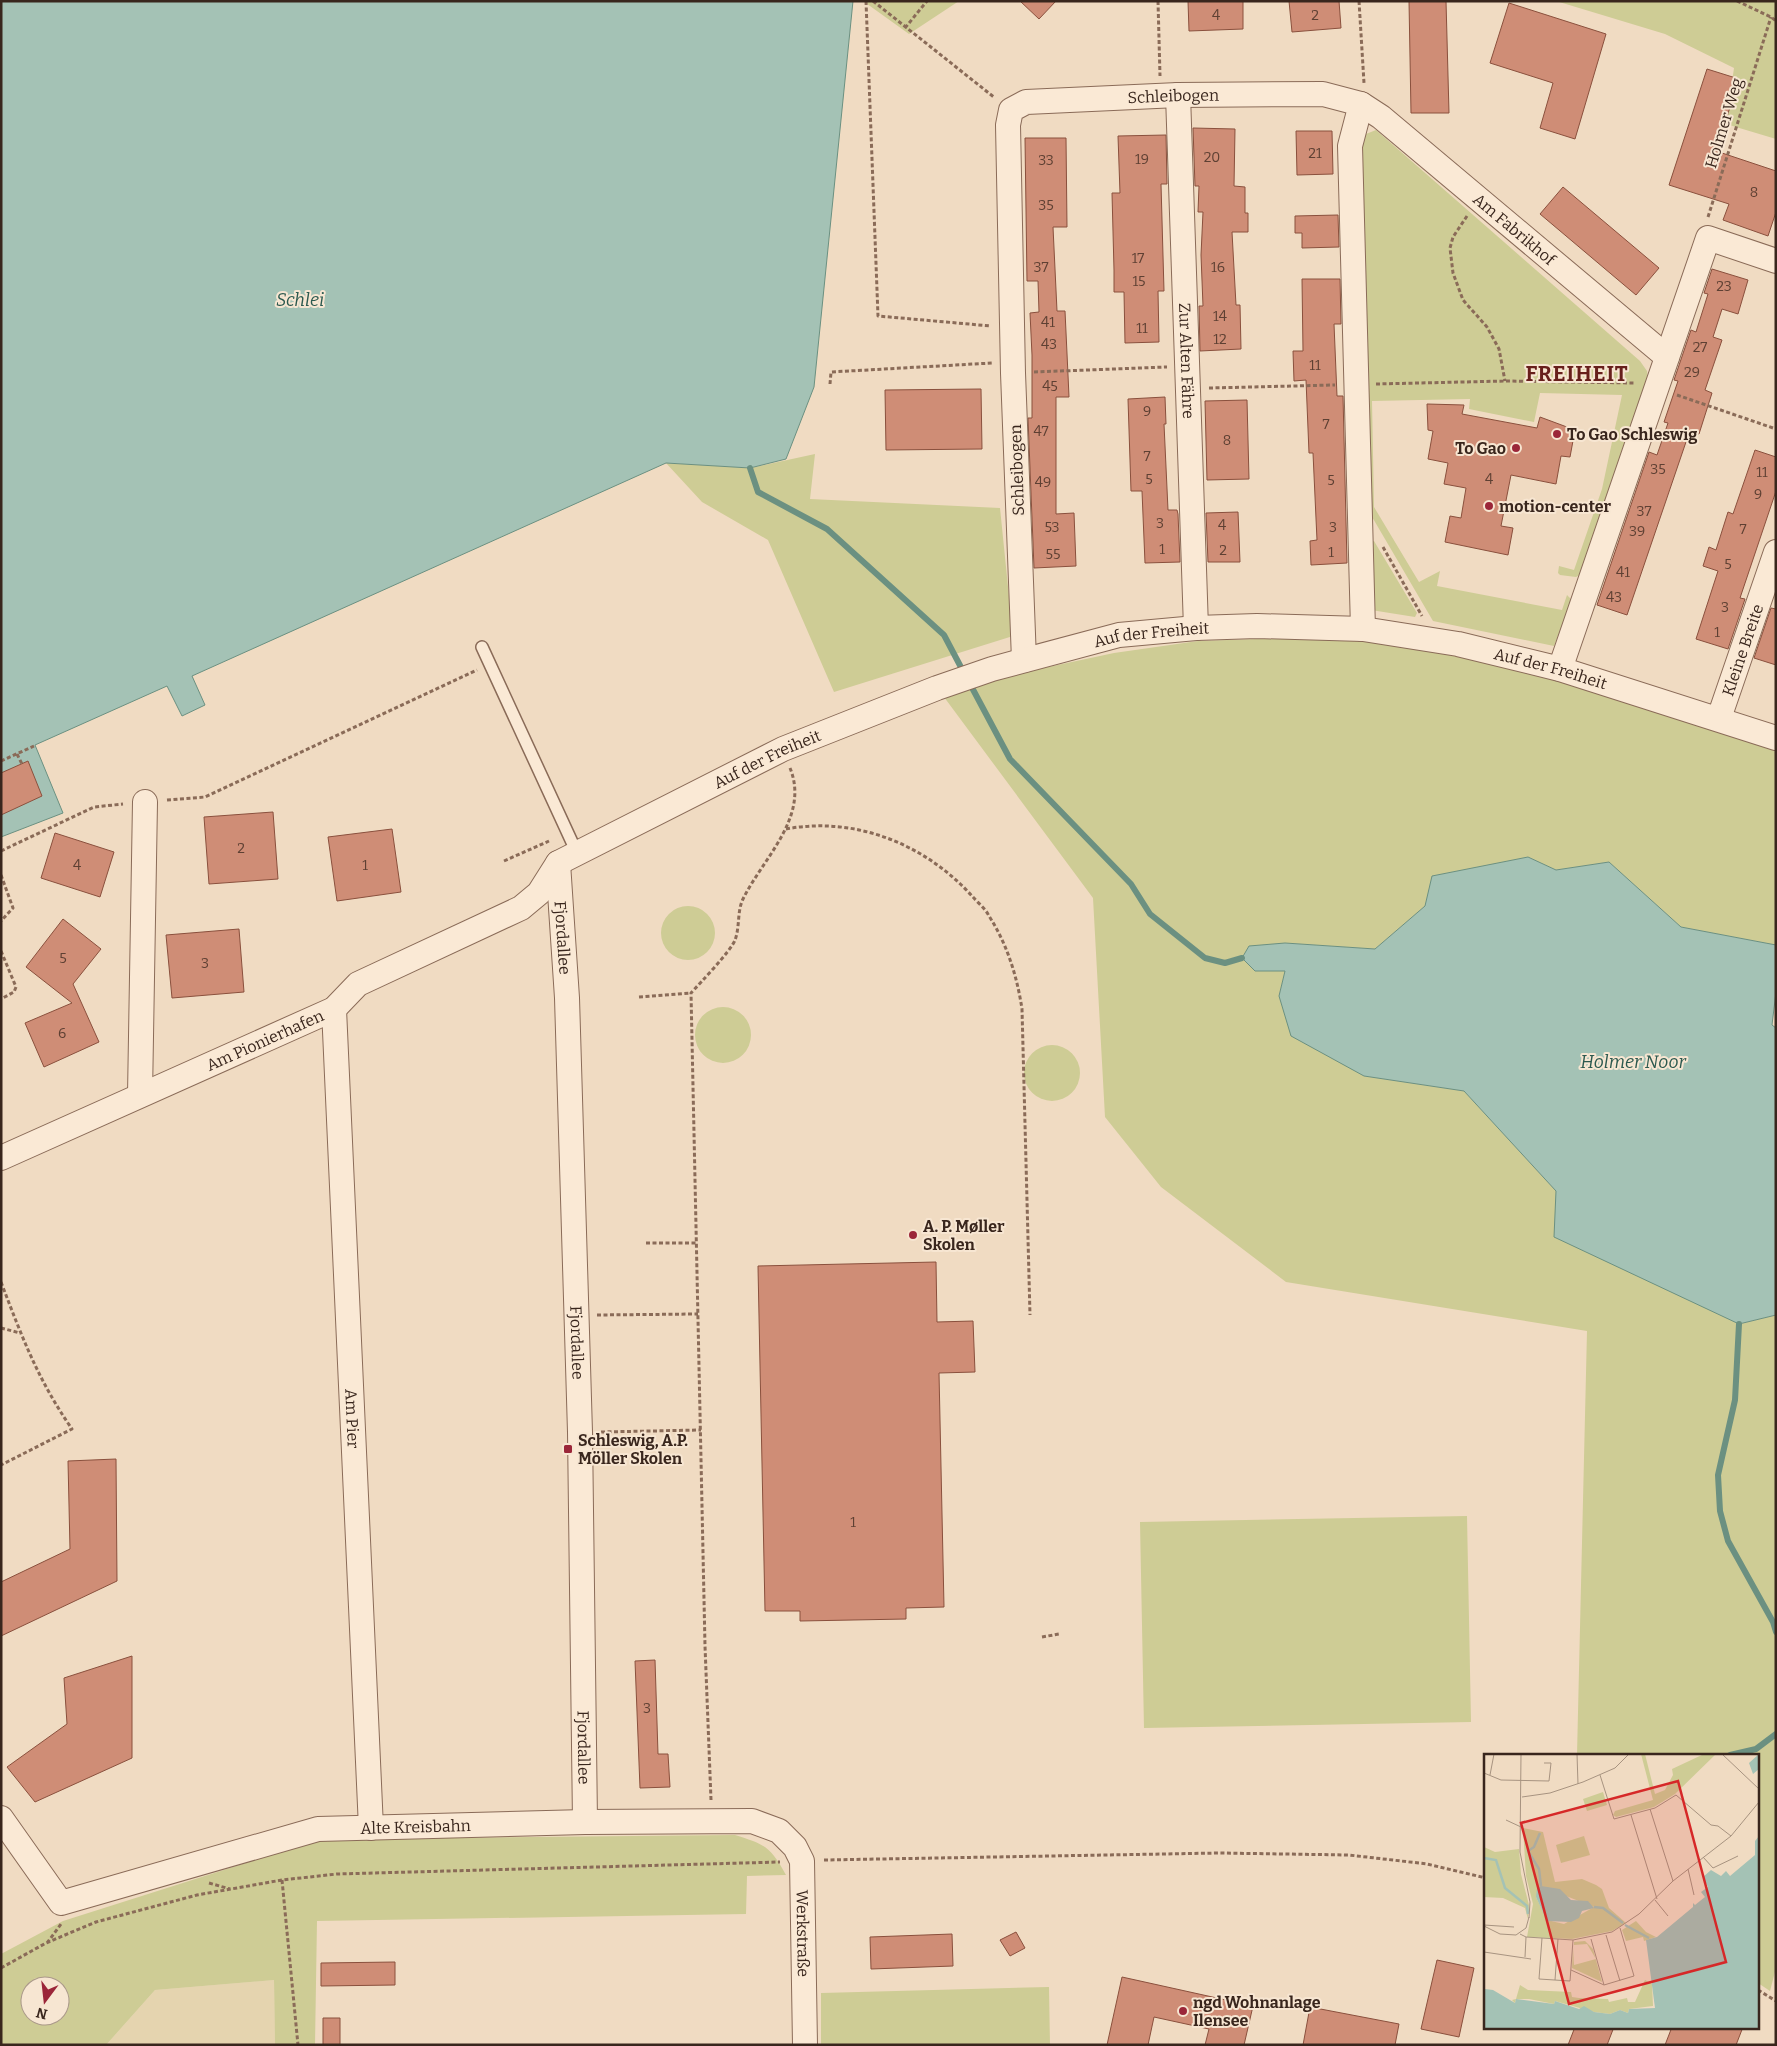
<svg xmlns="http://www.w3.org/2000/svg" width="1777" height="2046" viewBox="0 0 1777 2046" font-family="Bitter,serif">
	<rect width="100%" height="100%" fill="#f0dbc2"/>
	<!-- farmland -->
	<path fill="#e5d4af" d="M274 1980 275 2045H106L155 1990Z"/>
	<!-- green -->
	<path fill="#cecc95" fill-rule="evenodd" d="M863 1H959L909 34Z
		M1556 1H1776V139L1726 124 1734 68 1665 34Z
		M1376 130 1640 361 1647 371 1648 378 1582 574 1576 577 1560 575 1558 573 1559 566 1574 570 1602 489 1622 395 1540 393 1534 422 1469 409 1470 399 1372 401 1374 507 1419 582 1440 571 1437 586 1562 610 1567 595 1572 600 1554 646 1433 621 1368 510 1360 144 1366 134Z
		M815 454 810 499 1000 508 1013 636 834 692 768 540 702 502 666 463 750 468Z
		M1374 541 1417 613 1415 617 1371 610 1370 542Z
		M1314 637 1409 643 1565 675 1776 746V945L1681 927 1609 862 1556 870 1527 857 1425 906 1375 949 1285 943 1256 971H1285L1279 996 1364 1076 1464 1091 1556 1191 1739 1324 1776 1315V1968L1770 1991 1758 1983V1755H1577L1587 1331 1286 1282 1161 1187 1105 1117 1093 898 944 697 1020 673 1114 653 1198 641Z
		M661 933a27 27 0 1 1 54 0a27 27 0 1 1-54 0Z
		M695 1035a28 28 0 1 1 56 0a28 28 0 1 1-56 0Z
		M1024 1073a28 28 0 1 1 56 0a28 28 0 1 1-56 0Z
		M1467 1516 1471 1722 1144 1728 1140 1522Z
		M735 1835C766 1845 770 1846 786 1875L747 1876 746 1914 317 1921 315 2045H275L274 1980 155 1990 106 2045H1V1954L63 1921 321 1839ZM30 1986H60V2016H30Z
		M1049 1987 1050 2045H821V1993Z"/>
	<!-- water -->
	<path fill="#a4c2b5" stroke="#6b9081" d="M1 1H853L814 387 786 459 750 468 666 463 192 676 205 705 182 716 167 686 35 745 63 813 1 837Z
		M1528 857 1556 870 1609 862 1681 927 1776 945V992L1772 1025 1776 1028V1315L1739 1324 1554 1237 1556 1191 1464 1091 1364 1076 1291 1036 1279 996 1285 971H1255L1242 958 1249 946 1285 943 1375 949 1425 906 1432 876Z"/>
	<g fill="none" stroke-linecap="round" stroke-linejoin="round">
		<!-- stream -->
		<path stroke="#6b9081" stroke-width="6" d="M750 468 758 492 827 529 944 635 964 673
			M969 682 1010 759 1131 884 1150 914 1205 958 1225 963 1242 958
			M1739 1324 1735 1400 1718 1475 1720 1511 1728 1541 1773 1622 1776 1632
			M1730 1755 1756 1749 1776 1734"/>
	</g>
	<!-- building -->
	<path fill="#cf8d76" stroke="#8a503d" d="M1020 1H1056L1039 19Z
		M1188 1H1243V29L1189 31Z
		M1289 1H1339L1341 28 1292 32Z
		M1409 1H1446L1449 113H1411Z
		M1509 3 1606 34 1575 139 1540 128 1553 83 1490 63Z
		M1707 69 1739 79 1716 151 1776 171V212L1768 236 1723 220 1729 204 1669 185Z
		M1193 128 1235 129 1234 186 1245 187V213H1248V232H1232L1236 305H1240L1241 349 1200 351 1199 306H1203L1201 255 1203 212H1198L1199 186H1195Z
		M1296 131H1332L1333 174 1297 175Z
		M1166 135 1167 184H1161L1164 291H1158L1159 342 1125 343 1124 292H1114V270L1112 193H1120L1118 136Z
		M1025 138H1066L1067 227H1053L1057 311H1065L1068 375 1069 397H1056V514L1074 513 1076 566 1034 568 1028 418H1032V355L1030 313 1039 312 1038 281H1027Z
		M1563 187 1659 268 1636 295 1540 214Z
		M1338 215 1339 247 1302 248V233H1295V216Z
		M1712 269 1748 280 1738 314 1722 309 1713 337 1722 340 1705 390 1712 393 1699 434 1693 432 1691 440 1687 439 1627 615 1597 605 1649 452 1657 455 1668 423 1664 422 1678 381 1674 380 1691 330 1696 332 1708 294 1704 293Z
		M1302 279H1340L1341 324H1334L1337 396H1343L1347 563 1311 565 1310 541 1317 540 1313 453H1309L1306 380 1294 381 1293 351H1303Z
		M981 389 982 449 886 450 885 390Z
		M1165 397 1166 424H1164L1168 510H1177L1178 514 1180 562 1145 563 1142 491H1131L1128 399Z
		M1247 400 1249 479 1207 480 1205 401Z
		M1427 404 1464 405 1462 414 1537 428 1540 417 1575 430 1570 457 1561 456 1556 484 1511 475 1501 526 1513 528 1508 555 1445 542 1450 516 1461 518 1466 488 1444 484 1448 463 1428 459 1433 431 1428 430Z
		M1755 450 1776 457V491L1740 598 1745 599 1728 649 1696 639 1718 571 1703 566 1709 547 1716 550 1728 512 1733 514Z
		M1238 512 1240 562H1208L1206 513Z
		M1771 608 1776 609V665L1754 658Z
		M28 761 42 796 1 815V773Z
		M273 812 278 879 209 884 204 817Z
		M392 829 401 892 337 901 328 837Z
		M55 833 114 852 100 897 41 878Z
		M63 919 101 949 73 984 99 1042 44 1067 25 1023 72 1003 26 967Z
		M239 929 244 992 172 998 166 935Z
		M936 1262 937 1322 973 1321 975 1372 939 1373 944 1607 906 1608V1619L800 1621V1611H765L758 1266Z
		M116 1459 117 1581 1 1636V1582L70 1549 68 1461Z
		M132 1656V1758L35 1802 7 1767 67 1724 64 1678Z
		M655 1660 658 1754H668L670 1787 640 1788 635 1661Z
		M1016 1932 1025 1948 1010 1956 1000 1940Z
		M952 1934 953 1966 871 1969 870 1937Z
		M1437 1960 1474 1968 1459 2037 1421 2029Z
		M395 1962V1985L321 1986V1963Z
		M1122 1977 1253 2006 1244 2045H1205L1209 2029 1154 2017 1148 2045H1107Z
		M1310 2007 1399 2024 1395 2045H1303Z
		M323 2018H340V2045H323Z
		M1575 2027H1614L1607 2045H1568Z
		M1672 2027H1743L1736 2045H1665Z"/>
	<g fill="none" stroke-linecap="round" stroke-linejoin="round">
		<defs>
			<path id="lane" d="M482 647 577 853"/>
			<g id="street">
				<path id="s1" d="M1178 95 1196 628"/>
				<path d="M1361 104 1350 146 1363 629"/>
				<path id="s2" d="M1024 660 1013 373 1008 125 1011 110 1026 102 1178 95 1323 94 1361 104 1381 117 1667 357"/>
				<path d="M1560 669 1708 238 1776 261"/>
				<path id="s3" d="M1719 718 1776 552"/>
				<path id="s4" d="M558 863 567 998 580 1432 585 1822"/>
				<path id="s5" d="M334 1009 371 1828"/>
				<path d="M140 1095 145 802"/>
				<path id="s6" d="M1 1158 334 1009 358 984 521 908 539 893 558 863 783 749 937 688 992 669 1119 635 1196 628 1257 626 1363 629 1458 644 1560 669 1776 738"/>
				<path id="s7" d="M1 1818 61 1903 318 1829 585 1822 752 1821 779 1831 795 1847 802 1861 805 2045"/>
			</g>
		</defs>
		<!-- lane casing -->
		<use href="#lane" stroke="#8a6b58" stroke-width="14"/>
		<!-- street casing -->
		<use href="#street" stroke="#8a6b58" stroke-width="26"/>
		<!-- path -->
		<path stroke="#8a6b58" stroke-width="3" stroke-dasharray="4 2.5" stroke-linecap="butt" d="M866 1 878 316 991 326
			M873 1 995 98
			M1158 1 1160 76
			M1359 1 1364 83
			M1737 1 1771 17 1776 21
			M905 28 927 1
			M1467 216 1453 237 1450 248 1453 273 1463 300 1487 327 1499 349 1505 381
			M1708 217 1771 17
			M1034 372 1167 367
			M830 384 831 372 992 363
			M1376 384 1505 381 1635 383
			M1209 388 1335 385
			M1677 395 1776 429
			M1383 547 1422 616
			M17 754 22 764
			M1 761 34 746
			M167 800 205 797 477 670
			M786 829C855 816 925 844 972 896 977 902 985 908 989 916 1007 944 1017 976 1022 1009L1030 1315
			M1 851 94 807 123 804
			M504 861 549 841
			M1 875 13 908 1 921
			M1 951 16 987 14 992 1 999
			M639 997 691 993
			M646 1243H697
			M1 1282C22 1337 38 1380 72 1429L1 1465
			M597 1315 698 1314
			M1 1328 20 1333
			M601 1432 701 1430
			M1042 1637 1059 1634
			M711 1800 705 1646 691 993C700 983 731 951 735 940 740 927 737 911 743 899 763 858 810 817 790 768
			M824 1860 1219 1853 1349 1855 1427 1864 1486 1878
			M282 1880 298 2045
			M209 1883 230 1889
			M47 1943 61 1924
			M1 1968 46 1943 96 1922 197 1895 282 1880 337 1874 780 1862
			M1758 1990 1776 2001"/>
		<!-- lane -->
		<use href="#lane" stroke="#fae9d5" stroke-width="11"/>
		<!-- street -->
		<use href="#street" stroke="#fae9d5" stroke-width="24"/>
	</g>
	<!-- markers -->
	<g fill="#9b2639" stroke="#f7e6d2" stroke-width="2">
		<circle cx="1557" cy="434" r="5"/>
		<circle cx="1516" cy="448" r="5"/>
		<circle cx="1489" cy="506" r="5"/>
		<circle cx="913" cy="1235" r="5"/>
		<rect x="563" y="1444" width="10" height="10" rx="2.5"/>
		<circle cx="1183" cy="2011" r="5"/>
	</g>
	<g text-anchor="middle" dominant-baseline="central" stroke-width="4" stroke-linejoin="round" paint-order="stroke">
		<!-- number labels -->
		<g font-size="14" fill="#5e4033">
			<text x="1216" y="15">4</text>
			<text x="1315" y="15">2</text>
			<text x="1315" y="153">21</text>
			<text x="1212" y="157">20</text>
			<text x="1142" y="159">19</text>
			<text x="1046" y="160">33</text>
			<text x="1754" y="192">8</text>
			<text x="1046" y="205">35</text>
			<text x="1138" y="258">17</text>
			<text x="1041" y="267">37</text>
			<text x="1218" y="267">16</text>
			<text x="1139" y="281">15</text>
			<text x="1724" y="286">23</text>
			<text x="1220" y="316">14</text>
			<text x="1048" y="322">41</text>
			<text x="1142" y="328">11</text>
			<text x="1220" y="339">12</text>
			<text x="1049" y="344">43</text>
			<text x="1700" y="347">27</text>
			<text x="1315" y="365">11</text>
			<text x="1692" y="372">29</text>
			<text x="1050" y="386">45</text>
			<text x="1147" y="411">9</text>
			<text x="1326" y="424">7</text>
			<text x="1041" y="431">47</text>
			<text x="1227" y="440">8</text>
			<text x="1147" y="456">7</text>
			<text x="1658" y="469">35</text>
			<text x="1762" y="472">11</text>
			<text x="1149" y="479">5</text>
			<text x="1489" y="479">4</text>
			<text x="1331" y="480">5</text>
			<text x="1043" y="482">49</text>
			<text x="1758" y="494">9</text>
			<text x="1644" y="511">37</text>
			<text x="1160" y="523">3</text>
			<text x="1222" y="525">4</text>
			<text x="1052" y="527">53</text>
			<text x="1333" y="527">3</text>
			<text x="1743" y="529">7</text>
			<text x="1637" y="531">39</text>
			<text x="1162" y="549">1</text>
			<text x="1223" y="550">2</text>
			<text x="1331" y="552">1</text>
			<text x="1053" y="554">55</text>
			<text x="1728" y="564">5</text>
			<text x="1623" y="572">41</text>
			<text x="1614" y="597">43</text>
			<text x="1725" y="607">3</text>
			<text x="1717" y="632">1</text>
			<text x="241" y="848">2</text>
			<text x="77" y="865">4</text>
			<text x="365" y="865">1</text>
			<text x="63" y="958">5</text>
			<text x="205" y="963">3</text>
			<text x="62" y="1033">6</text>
			<text x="853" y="1522">1</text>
			<text x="647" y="1708">3</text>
		</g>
		<!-- street labels -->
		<g font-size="16" fill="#39261d" stroke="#f7e6d2">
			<text stroke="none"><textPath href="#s2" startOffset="715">Schleibogen</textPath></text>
			<text transform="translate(1724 123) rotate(-73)">Holmer Weg</text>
			<text stroke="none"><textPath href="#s2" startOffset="1102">Am Fabrikhof</textPath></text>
			<text stroke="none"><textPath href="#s1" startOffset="266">Zur Alten Fähre</textPath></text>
			<text transform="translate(1017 470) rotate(-92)">Schleibogen</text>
			<text stroke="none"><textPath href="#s6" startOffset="1278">Auf der Freiheit</textPath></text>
			<text stroke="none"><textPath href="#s3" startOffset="72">Kleine Breite</textPath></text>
			<text stroke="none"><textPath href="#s6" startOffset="1682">Auf der Freiheit</textPath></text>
			<text stroke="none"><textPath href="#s6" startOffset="872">Auf der Freiheit</textPath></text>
			<text stroke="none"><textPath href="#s4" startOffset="75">Fjordallee</textPath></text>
			<text stroke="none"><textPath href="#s6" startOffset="289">Am Pionierhafen</textPath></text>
			<text stroke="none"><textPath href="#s4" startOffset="480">Fjordallee</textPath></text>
			<text stroke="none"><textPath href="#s5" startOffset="410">Am Pier</textPath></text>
			<text stroke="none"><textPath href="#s4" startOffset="885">Fjordallee</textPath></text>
			<text stroke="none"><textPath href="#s7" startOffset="469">Alte Kreisbahn</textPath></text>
			<text stroke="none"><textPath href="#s7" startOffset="945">Werkstraße</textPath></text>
		</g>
		<!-- poi labels -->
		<g font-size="16" font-weight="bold" fill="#39261d" stroke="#f7e6d2" text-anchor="start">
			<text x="1567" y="434">To Gao Schleswig</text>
			<text x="1506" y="448" text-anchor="end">To Gao</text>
			<text x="1499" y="506">motion-center</text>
			<text x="923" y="1226">A. P. Møller<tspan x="923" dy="18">Skolen</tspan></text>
			<text x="578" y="1440">Schleswig, A.P.<tspan x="578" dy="18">Möller Skolen</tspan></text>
			<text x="1193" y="2002">ngd Wohnanlage<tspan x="1193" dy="18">Ilensee</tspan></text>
		</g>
		<!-- water labels -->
		<g font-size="18" font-style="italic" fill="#2c594f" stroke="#f7e6d2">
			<text x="300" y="300">Schlei</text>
			<text x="1633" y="1062">Holmer Noor</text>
		</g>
		<!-- district labels -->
		<g font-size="21" font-weight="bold" letter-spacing="1" fill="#671f1b" stroke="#f7e6d2">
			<text x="1577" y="374">FREIHEIT</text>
		</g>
	</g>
	<!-- overview -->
	<g transform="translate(1484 1754)">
		<rect width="275" height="275" fill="#f0dbc2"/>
		<path d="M157 0H161L171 40 181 36 189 21 188 15 220 0H232L191 40 170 53 132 63 129 61 131 57 169 46ZM119 38 123 51 103 57 99 45ZM39 74 59 78 71 128 98 125 112 131 118 135 125 154 142 169 128 177 88 185 43 183 49 150 42 122ZM54 140H77L110 153 80 170 63 166 52 143ZM100 82 106 101 77 109 72 91ZM0 93 11 98 35 95 37 120 45 151 44 165 41 154 19 144 0 143ZM152 167 162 178 172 183 160 187 159 183 142 187 138 176ZM101 187 109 195 118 228 88 214 89 194 90 211 112 205 103 190 90 191V188ZM161 226 168 230 169 252 145 255 144 259 136 256 126 260 110 258 71 247 70 250 45 245H32L31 249 28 246 32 245 36 231 44 236 87 238 88 243 95 244 124 245 125 248 143 244 144 248H151Z" fill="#cecc95" fill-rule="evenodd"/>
		<path d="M275 0V15L269 20 265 9ZM275 82V275H0L1 235 9 236 31 249 32 245 70 250 71 247 95 255 100 252 110 258 126 260 136 256 144 259 145 255 171 254 162 186 173 183 209 153V149L211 151 221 143 217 138 224 133 219 123 227 116 237 122 242 117 246 122 271 101V87ZM57 132 76 135 87 146 104 147 110 154 98 157 95 164 87 168 63 167 52 143 53 134Z" fill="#a4c2b5"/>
		<path fill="none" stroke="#a4c2b5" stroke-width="2.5" d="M56 79 50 93 44 97 55 115 57 132M0 104 12 106 21 134 43 152 44 160M110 153 119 154 139 169M141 171 165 184"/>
		<path fill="none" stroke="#a79380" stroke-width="1" d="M37 0 36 98 46 148 45 164M93 0 94 30M238 0 275 35M0 19 17 26 65 27 67 9H60M6 21 10 0M116 21 130 65 171 54 192 41 227 71 234 72 247 82 275 48M38 43 66 39 99 28 131 14 145 0M166 55 189 127M147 61 173 145M22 66 37 73M219 103 229 114 254 102M204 115 210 141M171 146 184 162M0 171 30 173M0 172 16 180 32 181 42 174 45 163M36 180 42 183 89 186 128 178 155 160 189 127 247 82M122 181 136 227M58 184 55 225 86 227 89 186M107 185 120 231M0 198 47 205M41 203 42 183M87 216 120 231M71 226 74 185M120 231 150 222 136 174"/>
		<path fill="#d62828" fill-opacity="0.15" stroke="#d62828" stroke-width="2.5" d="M194 27 242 208 85 250 37 69Z"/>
		<rect width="275" height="275" fill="none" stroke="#39261d" stroke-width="2.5"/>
	</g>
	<!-- border -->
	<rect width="1777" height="2046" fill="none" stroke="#39261d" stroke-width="5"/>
	<!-- north arrow -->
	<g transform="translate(45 2001) rotate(195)"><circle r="24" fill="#f7e6d2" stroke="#ab998a"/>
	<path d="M0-4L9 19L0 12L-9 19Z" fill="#9b2639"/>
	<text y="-8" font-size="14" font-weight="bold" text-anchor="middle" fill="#39261d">N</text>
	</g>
</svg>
